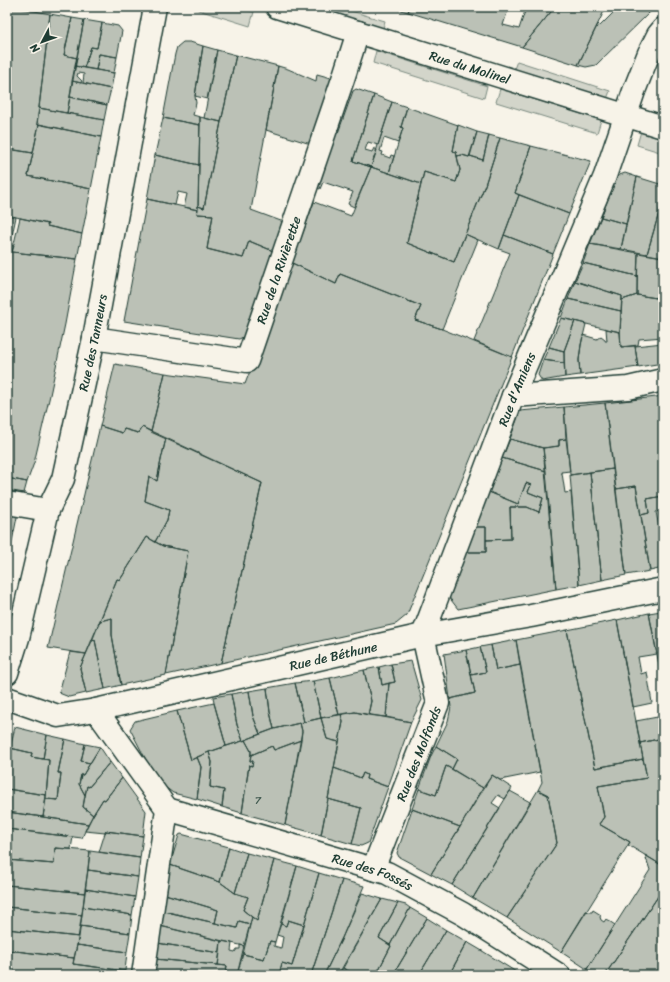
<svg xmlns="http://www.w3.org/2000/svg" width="670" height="982" viewBox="0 0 670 982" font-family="Sriracha,sans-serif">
	<rect width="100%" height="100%" fill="#f7f3e8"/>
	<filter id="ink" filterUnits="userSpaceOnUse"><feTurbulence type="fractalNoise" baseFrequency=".025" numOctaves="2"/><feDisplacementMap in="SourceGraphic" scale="8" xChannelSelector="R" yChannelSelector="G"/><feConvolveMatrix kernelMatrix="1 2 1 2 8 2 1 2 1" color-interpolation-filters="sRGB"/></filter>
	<g filter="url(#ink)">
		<!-- green -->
		<path fill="#d3d5ca" stroke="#79897f" d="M192 7H237L254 12 250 26 192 8Z
			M334 7H337L385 21 383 28 332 13Z
			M376 51 487 86 484 98 373 63Z
			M517 61 610 91 607 99 514 69Z
			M500 89 601 120 597 133 496 102Z
			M641 131 663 138V153L637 145Z"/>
		<!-- building -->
		<path fill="#bbc1b6" stroke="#1f3d34" d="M7 7H14L50 14 37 124H39L33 153 7 149Z
			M390 7H410L408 12Z
			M410 7H509L503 25 519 29 525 11 512 7H555L522 47 408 12Z
			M555 7H606L578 65 522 47Z
			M613 7H642L649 13 596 65 586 67 578 65 598 24 600 26 616 10Z
			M642 7H656L649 13Z
			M50 14 72 18 64 55 77 58 67 113 39 108Z
			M72 18 84 20 77 58 64 55Z
			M84 20 102 23 97 48 91 47 84 68 75 66Z
			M102 23 118 26 122 31 117 57 99 54 96 70 84 68 91 47 97 48Z
			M183 42H190L203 46 195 96 196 103 193 115 200 117V125L163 118 175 54 177 47Z
			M203 46 217 50 207 99 195 96Z
			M217 50 236 55 221 122 204 118Z
			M99 54 117 57 114 73 96 70Z
			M236 55 278 66 251 210 289 224 278 253 249 241 243 258 207 249 213 215 197 214 198 206 204 208 221 122Z
			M75 66 114 73 111 89 83 83 84 74 78 73 77 76 82 81 81 83 72 81Z
			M278 66 288 69 316 81 317 74 335 79 317 146 266 130Z
			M72 81 111 89 107 105 70 97Z
			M356 89 374 95 353 161 371 167 354 207 348 204 353 192 323 182 320 189 315 187 332 132 338 133 353 91Z
			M374 95 392 102 378 145 368 142 365 150 372 152 374 148 377 150 371 167 353 161Z
			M70 97 107 105 104 120 67 113Z
			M392 102 407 107 401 127 403 128 398 143 384 138 380 151 383 152 382 155 390 158 391 155 394 156 389 173 371 167Z
			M407 107 458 125 453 151 456 152 460 170 456 182 424 172 421 184 389 173 403 128 401 127Z
			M39 108 104 120 101 137 37 124Z
			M200 117 221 122 204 208 198 206Z
			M163 118 200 125 199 165 155 155Z
			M39 124 101 137 91 189 28 176Z
			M458 125 477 132 469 157 462 155 457 156 456 152 453 151Z
			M477 132 489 135 483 160 470 156Z
			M489 135 500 138 485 185 454 262 407 243 424 172 456 182 460 170 457 156 462 155 469 157 470 156 483 160Z
			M500 138 531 146 515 193 519 195 499 249 465 234 485 185Z
			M531 146 591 161 569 214 515 193Z
			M10 149 33 153 28 176 91 189 82 234 47 226 48 224 7 215V172Z
			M155 155 199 165 198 210 184 207 187 194 178 192 175 205 147 199Z
			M371 167 421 184 407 243 454 262 465 234 478 240 442 329 415 320 421 306 340 274 336 284 292 263 314 202 351 216Z
			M625 173 637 177 626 224 601 217 617 176Z
			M637 177 663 185V199L647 254 621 249Z
			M519 195 569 214 553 254 504 235Z
			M147 199 198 210 197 214 213 215 207 249 243 258 249 241 278 253 247 335 239 339 124 321Z
			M663 199V257L647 254Z
			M7 215 16 217 10 245H7Z
			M601 217 626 224 621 249 590 244Z
			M20 218 48 224 47 226 82 234 77 259 12 252Z
			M504 235 553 254 512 357 474 341 510 253 499 249Z
			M590 244 638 253 637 276 583 263Z
			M7 245 14 246 12 252 77 259 65 324 50 395 34 463 27 482 7 478Z
			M638 253 663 257V299L637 295Z
			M292 263 336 284 340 274 421 306 415 320 442 329 512 357 407 615 396 624 221 663 262 483 151 432 165 373 245 384Z
			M583 263 637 276V295L622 300V296L575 281Z
			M575 281 622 296 621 311 568 299Z
			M637 295 663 299V337L639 339 638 345 621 347 620 332 622 300Z
			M568 299 621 311 620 332 561 318Z
			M561 318 575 321 564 351 549 347Z
			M575 321 586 324 581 345 579 360 580 375 565 377 564 351Z
			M606 329 620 332 621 347 635 346 638 367 580 375 579 360 581 345 583 335 597 339 601 336 605 339V341H607Z
			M663 343V363L638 367 635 346Z
			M549 347 564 351V363L543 360Z
			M543 360 564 363 565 377 542 381 538 375Z
			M115 364 165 373 151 432 142 427 138 433 124 429 122 433 100 426Z
			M663 396V496L647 499 649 513 641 515 636 486 616 489 605 403 648 398Z
			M605 403 613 469 570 475 564 407Z
			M564 407 566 439 559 440V446L543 448 510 439 520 411Z
			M100 426 122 433 124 429 138 433 142 427 166 438 161 460 157 481 149 476 145 501 169 510 167 520 155 542 147 537 120 580 117 579 86 654 48 648Z
			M166 438 262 483 221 663 166 675 188 551 163 546 155 542 167 520 169 510 145 501 149 476 157 481 161 460Z
			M510 439 543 448 546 471 502 458Z
			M566 439 570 471 561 472V473H562L565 493 571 492 579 585 556 589 543 448 559 446V440Z
			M502 458 546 471 556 589 458 609 448 596 465 552H486V540L511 539 510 507H527L539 512 543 498 528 492 531 485 526 483 518 504 489 492Z
			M613 469 626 575 602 580 590 472Z
			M590 472 602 580 579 585 570 475Z
			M7 478 27 482 24 493 7 490Z
			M526 483 531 485 528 492 543 498 539 512 527 507H510L511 539 486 540V527H475L489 492 518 504Z
			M636 486 650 571 626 575 616 489Z
			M663 496V510L656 512 659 527 662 529 663 533V568L650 571 641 515 649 513 647 499Z
			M7 510 18 512 14 532 7 531Z
			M475 527H486V552H465Z
			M7 531 14 532 11 546 7 545Z
			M147 537 163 546 188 551 166 675 121 685 112 635V618L100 621 117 579 120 580Z
			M661 611 663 620V686L649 613Z
			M649 613 657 654 638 657 641 674 647 672 652 703 633 707 617 620Z
			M112 618V635L121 685 105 689 95 640 92 641 100 621Z
			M617 620 643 759 595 768 567 630Z
			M567 630 595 768 643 759 647 778 598 786 604 817 599 824 630 842 561 952 507 918 557 843 548 795 538 790 542 782 516 640Z
			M95 640 105 689 86 693 80 668 92 641Z
			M516 640 520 665 496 670 491 645Z
			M491 645 496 670 520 665 540 772 500 780 492 775 483 788 452 769 457 759 436 746 448 721 451 707 450 699 475 693 471 675 486 672 480 647Z
			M480 647 486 672 471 675 466 650Z
			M466 650 475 693 450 699 444 654Z
			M70 652 86 654 80 668 86 693 69 697 59 693Z
			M411 661 422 700 411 722 386 717 389 683 395 682 391 664Z
			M391 664 395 682 382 685 379 667Z
			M379 667 382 685 389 683 386 717 368 715 371 701 364 670Z
			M364 670 371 701 368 715 355 712 339 715 330 678Z
			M330 678 339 715 321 718 313 681Z
			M313 681 321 718 304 722 295 683Z
			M295 683 304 722 274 729 270 712 267 688Z
			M267 688 270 712 274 729 260 734 253 716 249 691Z
			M249 691 253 716 260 734 243 741 237 725 231 694Z
			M231 694 237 725 243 741 226 746 214 703 213 697Z
			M214 703 226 746 209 752 191 760 177 711Z
			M177 711 191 760 197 757 201 767 197 799 173 793 157 781 130 729 135 721Z
			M355 712 411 722 388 787 366 779 367 775 363 773 361 778 334 768 343 722 341 714Z
			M341 714 343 722 339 742 327 739 321 718Z
			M663 716V738L640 743 636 721Z
			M321 718 327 739 339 742 321 835 285 825 302 731 300 723Z
			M300 723 302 731 301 740 274 750 272 746 251 755V751L245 740 274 729Z
			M15 727 47 735 43 759 31 757 32 753 10 748Z
			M47 735 65 739 58 773H61L58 800 46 799 49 760 43 759Z
			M663 738V866L628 845 630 842 599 824 604 817 598 786 647 778 640 743Z
			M65 739 85 744 81 761 90 763 83 775H81L79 784 85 795 83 807 93 815 88 824 43 817 46 799 58 800 61 773H58Z
			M245 740 251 751 250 761H253L252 766 249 765 242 813 222 807 224 790 210 787 212 762 209 752Z
			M301 740 285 825 242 813 249 765 252 766 253 761H250L251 755 272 746 274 750Z
			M85 744 100 747 90 763 81 761Z
			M436 746 457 759 452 769 446 766 436 795 419 789 431 756Z
			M100 747 110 762 89 787 87 786 85 795 79 784 81 775H83Z
			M10 748 32 753 31 757 49 760 46 795 7 789V758Z
			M209 752 212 762 210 787 224 790 222 807 197 799 201 767 197 757Z
			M110 762 122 778 105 800 103 799 93 815 83 807 87 786 89 787Z
			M446 766 483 788 460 827 412 809 419 789 436 795Z
			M334 768 361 778 363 773 367 775 366 779 388 787 368 843 361 846 352 844 361 808 328 799Z
			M492 775 512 788 505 799 498 795 492 803 500 808 452 885 431 874Z
			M122 778 146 811 143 836 106 831 105 833 85 831 93 815 103 799 105 800Z
			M7 789 46 795 43 817 7 812Z
			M538 790 548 795 557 843 507 918 473 898Z
			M510 791 530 802 473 898 452 885Z
			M328 799 361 808 352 844 321 835Z
			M412 809 460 827 431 874 399 857 397 853Z
			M7 812 43 817 88 824 82 838 7 829Z
			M7 829 73 837 71 849 55 848 54 864 7 860Z
			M106 831 143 836 140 858 99 852 105 833Z
			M181 834 229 847 220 882 170 865 179 835Z
			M229 847 247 853 235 893 220 882Z
			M55 848 90 851 85 893 7 885V860L54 864Z
			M90 851 140 858 138 877 88 870Z
			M247 853 274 860 257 921 243 910 248 897 235 893Z
			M645 855 663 866V889L605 975H596L587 969 650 870Z
			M274 860 297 866 275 942 270 941 264 959 243 954 252 917 257 921Z
			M170 865 220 882 235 893 248 897 243 910 252 917 250 924 239 921 237 928 215 923 218 910 165 894Z
			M297 866 319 873 304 925 288 920 286 926 281 924Z
			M88 870 138 877 135 897 85 889Z
			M319 873 342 880 311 975H279L282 963 292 966Z
			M342 880 364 886 342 938 324 975H311Z
			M7 885 85 893 82 915 7 907Z
			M85 889 135 897 132 915 83 907Z
			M663 889V975H605Z
			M362 893 382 899 338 975H324L342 938Z
			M165 894 218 910 215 923 163 911Z
			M382 899 398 903 379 938 391 946 376 975H356L343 968Z
			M398 903 406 905 410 908 390 945 379 938Z
			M7 907 82 915 79 937 7 929Z
			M83 907 132 915 130 933 80 926Z
			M410 908 427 918 393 975H376L391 946 390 945Z
			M593 910 601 915 600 917 601 920 604 922 606 919 615 925 587 969 561 952 586 911 589 912H592Z
			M163 911 237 928 239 921 250 924 244 946 160 926Z
			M427 918 446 930 419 975H393Z
			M288 920 304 925 292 966 282 963 279 975H237L243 954 264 959 270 941 275 942 274 946 281 948 283 937 277 935 281 924 286 926Z
			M80 926 130 933 127 952 77 945Z
			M160 926 221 941 220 953 157 943Z
			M7 929 79 937 74 958 7 950Z
			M446 930 467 942 449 975H419Z
			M221 941 232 943 231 951 235 952 237 949H240V945L244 946 237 975H225L227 966 218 965Z
			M467 942 484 952 521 975H449Z
			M157 943 220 953 218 965 155 959Z
			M77 945 127 952 125 971 73 964Z
			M7 950 74 958 73 964 125 971 124 975H7Z
			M155 959 227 966 225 975H153Z
			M343 968 351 973 356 975H338Z"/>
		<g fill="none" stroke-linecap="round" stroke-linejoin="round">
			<defs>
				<g id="minor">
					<path id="s1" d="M277 7 663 127"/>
					<path id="s2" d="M94 338 247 361 343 79 358 32"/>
					<path d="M513 396 628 388 663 380"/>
					<path d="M7 503 48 510"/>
					<path id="s3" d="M7 673 18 638 48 510 63 479 94 338 155 7"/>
					<path id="s4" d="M7 698 58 716 96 710 423 635 531 616 663 589"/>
					<path d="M96 710 167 809 143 975"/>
					<path id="s5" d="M167 809 387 873 463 914 559 975"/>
					<path id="s6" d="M373 869 438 703 423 635 513 396 605 176 634 91 649 53 658 35 663 29"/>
				</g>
			</defs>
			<!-- minor casing -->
			<use href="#minor" stroke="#1f3d34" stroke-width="25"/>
			<!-- minor -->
			<use href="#minor" stroke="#f7f3e8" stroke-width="22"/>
		</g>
	</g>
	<g text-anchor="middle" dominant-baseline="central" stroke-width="3.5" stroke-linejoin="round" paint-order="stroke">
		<!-- number labels -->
		<g font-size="11" fill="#465e54">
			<text x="258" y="800">7</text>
		</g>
		<!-- street labels -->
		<g font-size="13" fill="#1f3d34" stroke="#f7f3e8">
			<text stroke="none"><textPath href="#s1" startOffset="202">Rue du Molinel</textPath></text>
			<text stroke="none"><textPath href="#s2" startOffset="251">Rue de la Rivièrette</textPath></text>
			<text stroke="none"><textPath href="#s3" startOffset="342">Rue des Tanneurs</textPath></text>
			<text stroke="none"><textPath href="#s6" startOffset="511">Rue d'Amiens</textPath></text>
			<text stroke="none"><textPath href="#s4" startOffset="336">Rue de Béthune</textPath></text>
			<text stroke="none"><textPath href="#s6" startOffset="124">Rue des Molfonds</textPath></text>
			<text stroke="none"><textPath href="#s5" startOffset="215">Rue des Fossés</textPath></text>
		</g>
	</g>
	<!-- margin -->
	<rect width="670" height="982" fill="none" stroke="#f7f3e8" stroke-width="24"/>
	<rect x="12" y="12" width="646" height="958" fill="none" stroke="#1f3d34" stroke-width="1.5" filter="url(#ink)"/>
	<!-- north arrow -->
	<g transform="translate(42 42) rotate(229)" stroke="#f7f3e8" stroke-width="3" paint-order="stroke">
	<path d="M0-3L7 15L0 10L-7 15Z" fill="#1f3d34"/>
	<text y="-6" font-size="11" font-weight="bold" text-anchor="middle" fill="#1f3d34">N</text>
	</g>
</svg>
